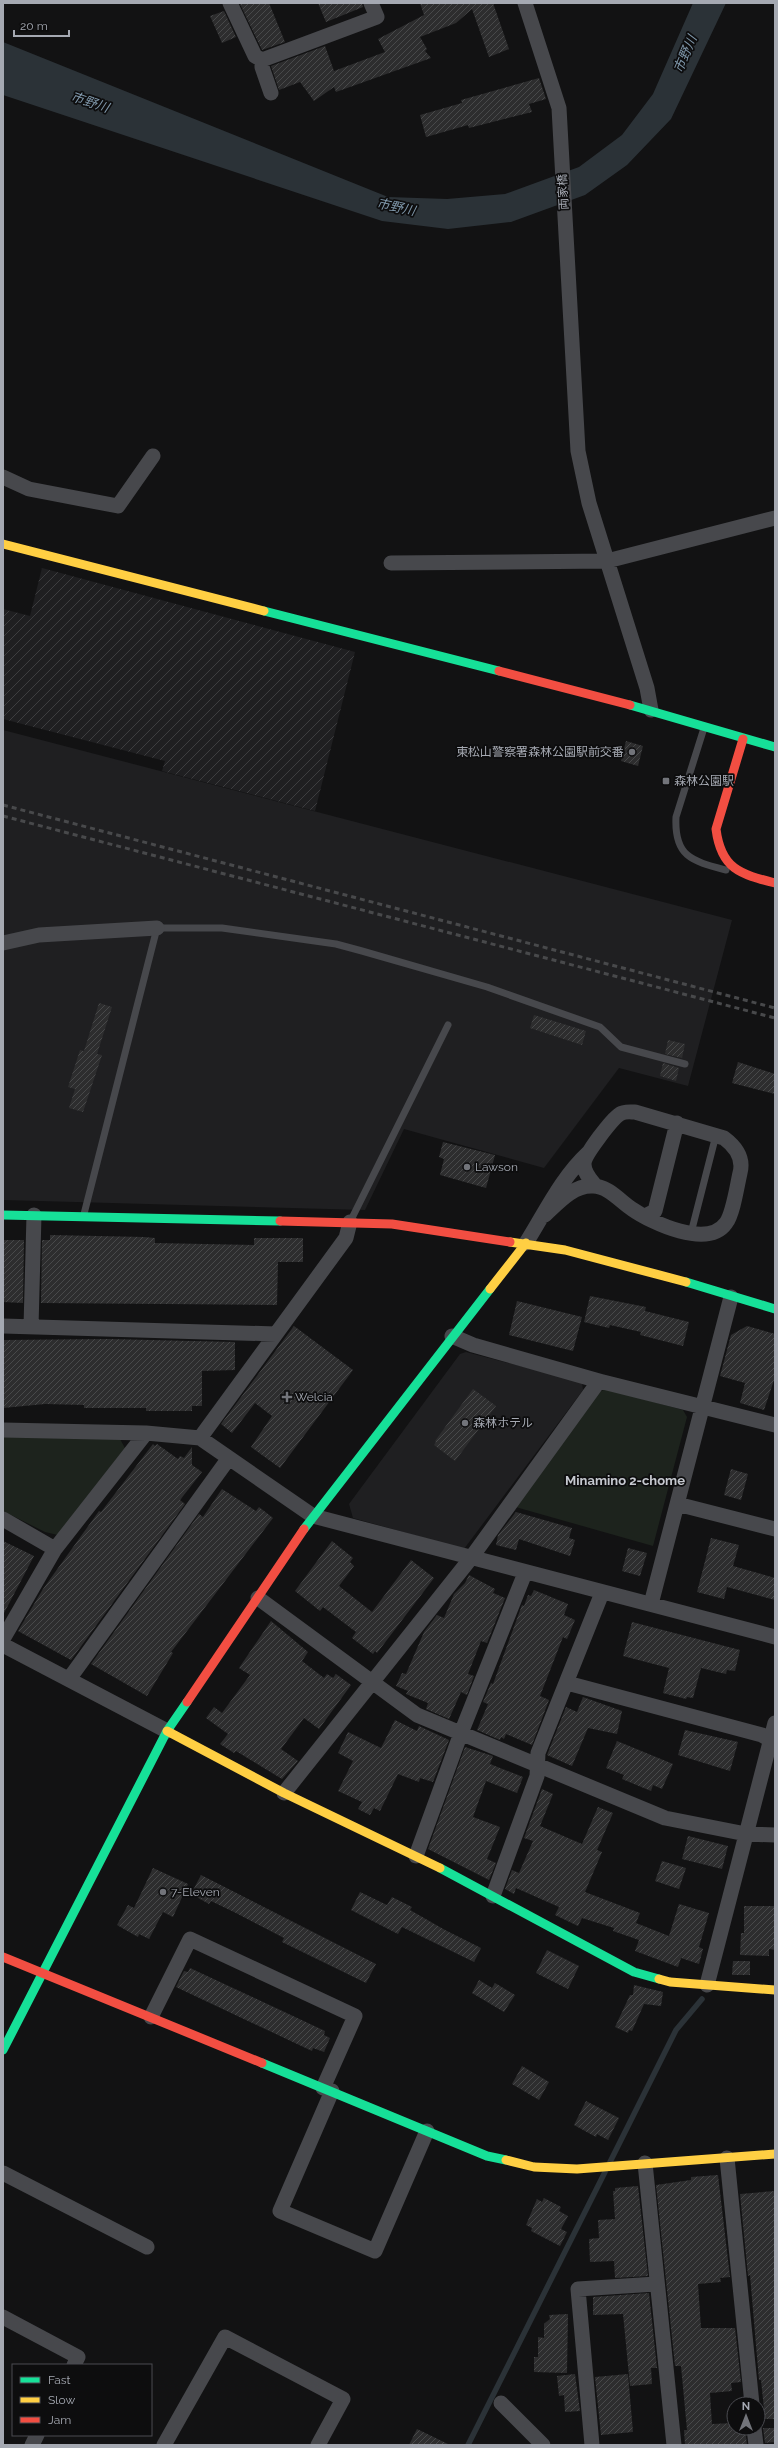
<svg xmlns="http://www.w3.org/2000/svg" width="778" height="2448" viewBox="0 0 778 2448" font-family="Raleway,'Noto Sans JP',sans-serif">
	<defs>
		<pattern id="industrial-furrows" width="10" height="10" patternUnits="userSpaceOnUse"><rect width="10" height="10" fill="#1f1f21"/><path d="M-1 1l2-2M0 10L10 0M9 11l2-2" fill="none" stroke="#3d3d3f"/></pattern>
		<pattern id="building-hatch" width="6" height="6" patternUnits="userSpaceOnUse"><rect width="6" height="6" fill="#2d2d2e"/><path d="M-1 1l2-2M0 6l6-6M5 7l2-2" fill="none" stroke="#48494a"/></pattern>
	</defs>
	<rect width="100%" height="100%" fill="#121213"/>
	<!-- built -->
	<path fill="#1f1f21" d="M3 730 732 920 688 1086 619 1068 544 1168 404 1129 365 1210 3 1200Z
		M466 1352 582 1382 583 1390 464 1549 353 1518 349 1504 460 1354Z"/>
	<!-- industrial -->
	<path fill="url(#industrial-furrows)" d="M42 568 355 652 315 811 162 771 165 761 3 719V609L30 616Z"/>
	<!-- green -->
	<path fill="#1d231d" d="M606 1389 683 1410 687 1417 653 1546 512 1506 597 1393Z
		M3 1436 120 1439 126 1450 62 1536 45 1532 3 1511Z"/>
	<!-- water -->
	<path fill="#2b3237" d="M693 3H726L671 119 627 165 585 195 511 222 448 229 382 221 3 95V42L388 197 447 199 505 194 579 167 622 135 653 94Z"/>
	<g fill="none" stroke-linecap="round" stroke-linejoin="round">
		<!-- stream -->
		<path stroke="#2b3237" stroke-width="5.5" d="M610 2162 676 2030 702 1999
			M468 2445 605 2172"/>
	</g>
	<!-- building -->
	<path fill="url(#building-hatch)" d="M243 3H269L285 42 262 50 240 4Z
		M318 3H362L363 7 326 22Z
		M420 3H493L509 49 489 57 472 9 456 23 420 37 427 49 425 51 431 58 336 92 334 87 314 101 300 82 279 90 271 66 325 46 334 71 385 52 378 39 424 15Z
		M224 11 236 37 222 43 210 16Z
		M539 78 546 99 529 104 532 112 469 128 468 125 426 137 420 115 462 103 461 100Z
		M626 741 643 746 638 766 621 761Z
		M99 1003 112 1007 97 1054 102 1055 83 1112 69 1108 75 1089 68 1087 80 1050 84 1051Z
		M534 1015 586 1031 582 1045 530 1028Z
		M668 1040 685 1044 682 1058 665 1054Z
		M738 1062 775 1074V1094L732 1083Z
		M663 1063 679 1068 676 1081 660 1076Z
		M443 1142 495 1155 486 1188 440 1175 444 1159 439 1157Z
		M50 1235 144 1237 155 1238V1243L254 1245V1238H303V1262H278L277 1305 41 1303 42 1240H50Z
		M3 1240H24L23 1303 3 1302Z
		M590 1296 646 1307 645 1311 689 1322 683 1346 640 1335 641 1332 610 1325 609 1328 584 1322Z
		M517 1301 582 1317 573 1351 509 1335Z
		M294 1326 353 1370 280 1468 251 1447 272 1416 255 1403 232 1433 221 1424Z
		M747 1326 775 1334V1377L764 1410 740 1403 745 1383 720 1376 731 1335Z
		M109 1339 235 1342V1370L202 1371V1406H192V1411H146V1408H84V1405L45 1404 3 1408V1340Z
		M473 1389 496 1406 455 1461 434 1445 436 1442 435 1441Z
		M153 1444 155 1446 157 1444 178 1459 180 1456 184 1458 192 1447V1465L202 1472 180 1500 185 1504 71 1660 18 1631 43 1589 99 1511 101 1512Z
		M731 1469 748 1474 741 1500 724 1495Z
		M222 1489 256 1511 259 1507 273 1518 171 1652 173 1653 147 1696 91 1664 199 1514 203 1517Z
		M516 1512 572 1528 569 1538 575 1540 570 1556 519 1539 516 1550 496 1545 498 1535Z
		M711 1538 739 1545 733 1566 775 1578V1600L727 1587 724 1599 697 1592Z
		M3 1541 34 1556 3 1615Z
		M332 1541 353 1558 350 1562 354 1566 339 1586 372 1612 411 1560 434 1578 377 1653 375 1651 373 1654 352 1638 356 1632 323 1607 320 1611 295 1591Z
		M628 1548 647 1553 640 1576 622 1571Z
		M469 1575 495 1589 493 1593 505 1598 487 1643 481 1641 468 1674 474 1676 467 1695 461 1692 449 1719 426 1709 428 1703 406 1694 408 1691 396 1686 402 1673 406 1674 424 1632 437 1615 444 1618 454 1594 465 1583Z
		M534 1590 568 1604 564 1615 575 1620 567 1639 563 1637 540 1696 549 1700 532 1745 506 1734 504 1739 501 1737 500 1740 477 1730 488 1704 483 1702 491 1683 493 1684 522 1605 524 1606 528 1595 531 1596Z
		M271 1621 308 1652 302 1661 324 1678 327 1674 333 1678 336 1674 351 1685 319 1729 304 1718 281 1749 298 1761 282 1779 236 1751 234 1753 220 1744 228 1734 206 1718 214 1707 222 1713 250 1675 239 1668Z
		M632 1622 740 1650 735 1671 727 1670 726 1674 701 1668 693 1698 687 1697 686 1699 663 1693 669 1668 623 1656Z
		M583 1697 622 1711 617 1734 588 1728 572 1766 547 1755 566 1707 577 1712Z
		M395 1720 417 1731 419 1726 449 1740 433 1782 420 1778 419 1782 398 1774 380 1811 374 1808 370 1815 358 1809 362 1802 338 1791 353 1761 338 1753 348 1732 381 1748Z
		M685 1730 738 1742 730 1771 678 1755Z
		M617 1741 673 1764 662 1789 653 1785 651 1791 622 1779 624 1775 606 1768Z
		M465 1747 493 1756 490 1764 523 1777 517 1793 486 1781 473 1817 500 1827 487 1859 496 1863 489 1880 428 1849Z
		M542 1789 553 1794 540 1826 582 1844 598 1807 613 1813 597 1850 602 1852 585 1892 640 1913 636 1923 669 1936 679 1904 709 1913 699 1947 703 1949 699 1964 681 1958 678 1967 635 1951 639 1940 613 1931 614 1928 582 1918 578 1926 555 1915 559 1907 516 1888 514 1894 505 1889 512 1870 519 1873 533 1841 524 1838Z
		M688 1836 728 1846 722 1869 682 1859Z
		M662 1861 686 1868 679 1889 655 1881Z
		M153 1868 188 1884 173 1917 163 1912 149 1939 139 1934 138 1937 117 1925 128 1905 134 1908Z
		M201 1875 376 1964 366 1983 282 1942 284 1938 236 1913 211 1901 209 1904 191 1894Z
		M360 1892 387 1905 392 1897 412 1907 410 1910 445 1930 481 1948 474 1962 402 1927 398 1934 351 1910Z
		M744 1906H775V1950L769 1949V1956L740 1955 741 1933H744Z
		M547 1950 579 1966 568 1989 536 1973Z
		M733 1961H750V1975H732Z
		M190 1968 325 2031 324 2035 330 2038 324 2052 313 2048 312 2051 176 1987 184 1971 188 1972Z
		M479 1980 492 1988 495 1983 515 1995 504 2012 472 1993Z
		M634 1985 663 1992 661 2006 644 2004 632 2031 629 2030 628 2033 615 2027 630 1995H633Z
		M522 2066 549 2082 539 2100 512 2084Z
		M586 2101 619 2118 608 2140 597 2134 596 2137 574 2125Z
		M718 2175 730 2277 720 2278 721 2282 698 2284 701 2328H735L741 2382 731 2383 732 2391 710 2393 711 2410 712 2424 734 2423V2428H745L747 2445H685L684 2430H687L681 2366H675L656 2185 691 2180V2177Z
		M638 2186 648 2276 615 2278 614 2261 590 2262 589 2239 599 2238 598 2220 615 2219 613 2191H615V2188Z
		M775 2191V2419H765L761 2380H759L750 2275 748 2276 740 2194Z
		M544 2198 561 2207 559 2211 568 2216 561 2229 567 2232 560 2246 531 2231 532 2228 526 2225 537 2199 542 2202Z
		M649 2293 657 2368H651L652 2384 630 2386 623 2314 593 2315V2297Z
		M568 2314 567 2373 534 2372V2357H538V2337L544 2338V2324L550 2319 549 2315Z
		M575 2374 580 2411 565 2412 564 2395 559 2396 557 2376Z
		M628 2374 633 2432 601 2435 595 2377Z
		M763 2428H775V2442L765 2443Z
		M417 2429 450 2445H409Z"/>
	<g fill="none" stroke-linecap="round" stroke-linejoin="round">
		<!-- lane -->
		<path stroke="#47484c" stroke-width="7" d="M704 728 676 817C674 857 692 861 726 870
			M84 1214 157 928H222L336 944 362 951 487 987 600 1027 621 1047 685 1064
			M351 1220 448 1025
			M691 1233 716 1135"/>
		<!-- street -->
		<path stroke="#47484c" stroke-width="15" d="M230 3 255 56 262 60 377 17 371 3
			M525 3 559 108 578 451 589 503 647 688 651 710
			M262 60V67L271 93
			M3 477 29 489 118 506 153 456
			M391 563 607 561 775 518
			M3 943 39 935 157 928
			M545 1215C558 1203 573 1185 593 1186 608 1186 620 1201 632 1209 652 1223 708 1249 726 1223 733 1214 737 1186 740 1173 744 1158 736 1147 724 1138L635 1112C630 1112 624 1111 620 1114 612 1119 584 1155 584 1164 584 1173 590 1179 595 1185
			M645 1216 655 1211 677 1123
			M526 1243C546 1211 561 1178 589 1152
			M3 1326 276 1334
			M31 1327 34 1215
			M452 1336 473 1345 599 1381 775 1425
			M3 1430 146 1433 200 1438 313 1516 775 1637
			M200 1438 346 1238 350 1222
			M677 1504 775 1529
			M3 1519 55 1549
			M258 1598 417 1715 665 1818 746 1834 775 1835
			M651 1604 731 1297
			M3 1639 55 1549 146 1433
			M3 1645 167 1731
			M69 1679 229 1458
			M567 1683 762 1735 775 1743
			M284 1793 471 1558 599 1381
			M416 1856 461 1733 525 1573
			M493 1896 537 1776 538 1753 602 1593
			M707 1985 775 1723
			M151 2017 190 1939 355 2016 323 2088
			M332 2091 280 2211 375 2251 427 2131
			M727 2158 752 2404
			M645 2163 674 2445
			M3 2173 147 2247
			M3 2317 78 2357 74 2365
			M501 2403 543 2445
			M754 2428 756 2445
			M32 2445 37 2435
			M164 2445 225 2337 343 2399 318 2445
			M592 2445 578 2289 656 2284"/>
		<!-- fast -->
		<path stroke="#16e098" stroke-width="9" d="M264 611 499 671
			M630 705 775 747
			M3 1215 280 1221
			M686 1282 775 1309
			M304 1529 490 1289
			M440 1868 634 1972 659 1979
			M3 2050 167 1731 187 1702
			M262 2063 487 2156 506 2160"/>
		<!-- slow -->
		<path stroke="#ffcf43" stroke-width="9" d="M3 544 264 611
			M510 1242 565 1250 686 1282
			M490 1289 526 1243
			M167 1731 284 1793 440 1868
			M659 1979 670 1982 775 1990
			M506 2160 534 2167 577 2169 775 2154"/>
		<!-- jam -->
		<path stroke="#f24e42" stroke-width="9" d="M499 671 630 705
			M743 739 716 829C721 869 740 874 775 883
			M280 1221 392 1224 510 1242
			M187 1702 304 1529
			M3 1957 262 2063"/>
		<!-- rail -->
		<path stroke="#48494b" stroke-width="3" stroke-dasharray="5 4" stroke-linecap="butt" d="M3 805 775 1008
			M3 816 775 1018"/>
	</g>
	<!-- markers -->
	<g fill="#72747a" stroke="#0d0d0e" stroke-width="1.5">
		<circle cx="632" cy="752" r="4"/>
		<rect x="662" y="777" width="8" height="8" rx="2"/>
		<circle cx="467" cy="1167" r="4"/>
		<path d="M285 1391h4v4h4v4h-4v4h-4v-4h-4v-4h4z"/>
		<circle cx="465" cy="1423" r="4"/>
		<circle cx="163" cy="1892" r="4"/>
	</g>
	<g text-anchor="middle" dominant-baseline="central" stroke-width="3.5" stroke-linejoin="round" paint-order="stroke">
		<!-- street labels -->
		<g font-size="12" fill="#a5a9b2" stroke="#0d0d0e">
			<text transform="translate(563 192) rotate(-93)">両家橋</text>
		</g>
		<!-- poi labels -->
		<g font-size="12" fill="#a5a9b2" stroke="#0d0d0e" text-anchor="start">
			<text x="624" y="752" text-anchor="end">東松山警察署森林公園駅前交番</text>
			<text x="674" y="781">森林公園駅</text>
			<text x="475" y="1167">Lawson</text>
			<text x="295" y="1397">Welcia</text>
			<text x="473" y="1423">森林ホテル</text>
			<text x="171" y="1892">7-Eleven</text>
		</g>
		<!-- water labels -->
		<g font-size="13" font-style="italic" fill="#7f97aa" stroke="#0d0d0e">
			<text transform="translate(685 54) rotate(-67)">市野川</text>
			<text transform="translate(90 102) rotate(19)">市野川</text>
			<text transform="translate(396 207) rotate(12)">市野川</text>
		</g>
		<!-- neighbourhood labels -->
		<g font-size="13" font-weight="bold" fill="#c5c8cf" stroke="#0d0d0e">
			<text x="625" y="1480">Minamino 2-chome</text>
		</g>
	</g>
	<!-- border -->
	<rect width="778" height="2448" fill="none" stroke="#a5a9b2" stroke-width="8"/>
	<!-- legend -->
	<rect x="12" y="2364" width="140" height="72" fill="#0d0d0e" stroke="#4a4b50"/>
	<rect x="20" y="2377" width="20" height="6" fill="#16e098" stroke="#4a4b50"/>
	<text x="48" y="2384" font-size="12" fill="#a5a9b2">Fast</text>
	<rect x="20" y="2397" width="20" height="6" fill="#ffcf43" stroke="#4a4b50"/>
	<text x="48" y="2404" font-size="12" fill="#a5a9b2">Slow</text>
	<rect x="20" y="2417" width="20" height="6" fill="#f24e42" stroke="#4a4b50"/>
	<text x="48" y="2424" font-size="12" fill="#a5a9b2">Jam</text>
	<!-- north arrow -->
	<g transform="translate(746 2416)"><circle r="19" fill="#0d0d0e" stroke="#4a4b50"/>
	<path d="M0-3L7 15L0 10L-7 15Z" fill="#72747a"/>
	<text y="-6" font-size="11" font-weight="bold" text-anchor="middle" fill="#a5a9b2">N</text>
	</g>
	<!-- scale -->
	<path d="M14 30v6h55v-6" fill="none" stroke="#a5a9b2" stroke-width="2"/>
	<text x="20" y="30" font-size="12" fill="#a5a9b2" stroke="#0d0d0e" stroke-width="3" paint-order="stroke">20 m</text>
</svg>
